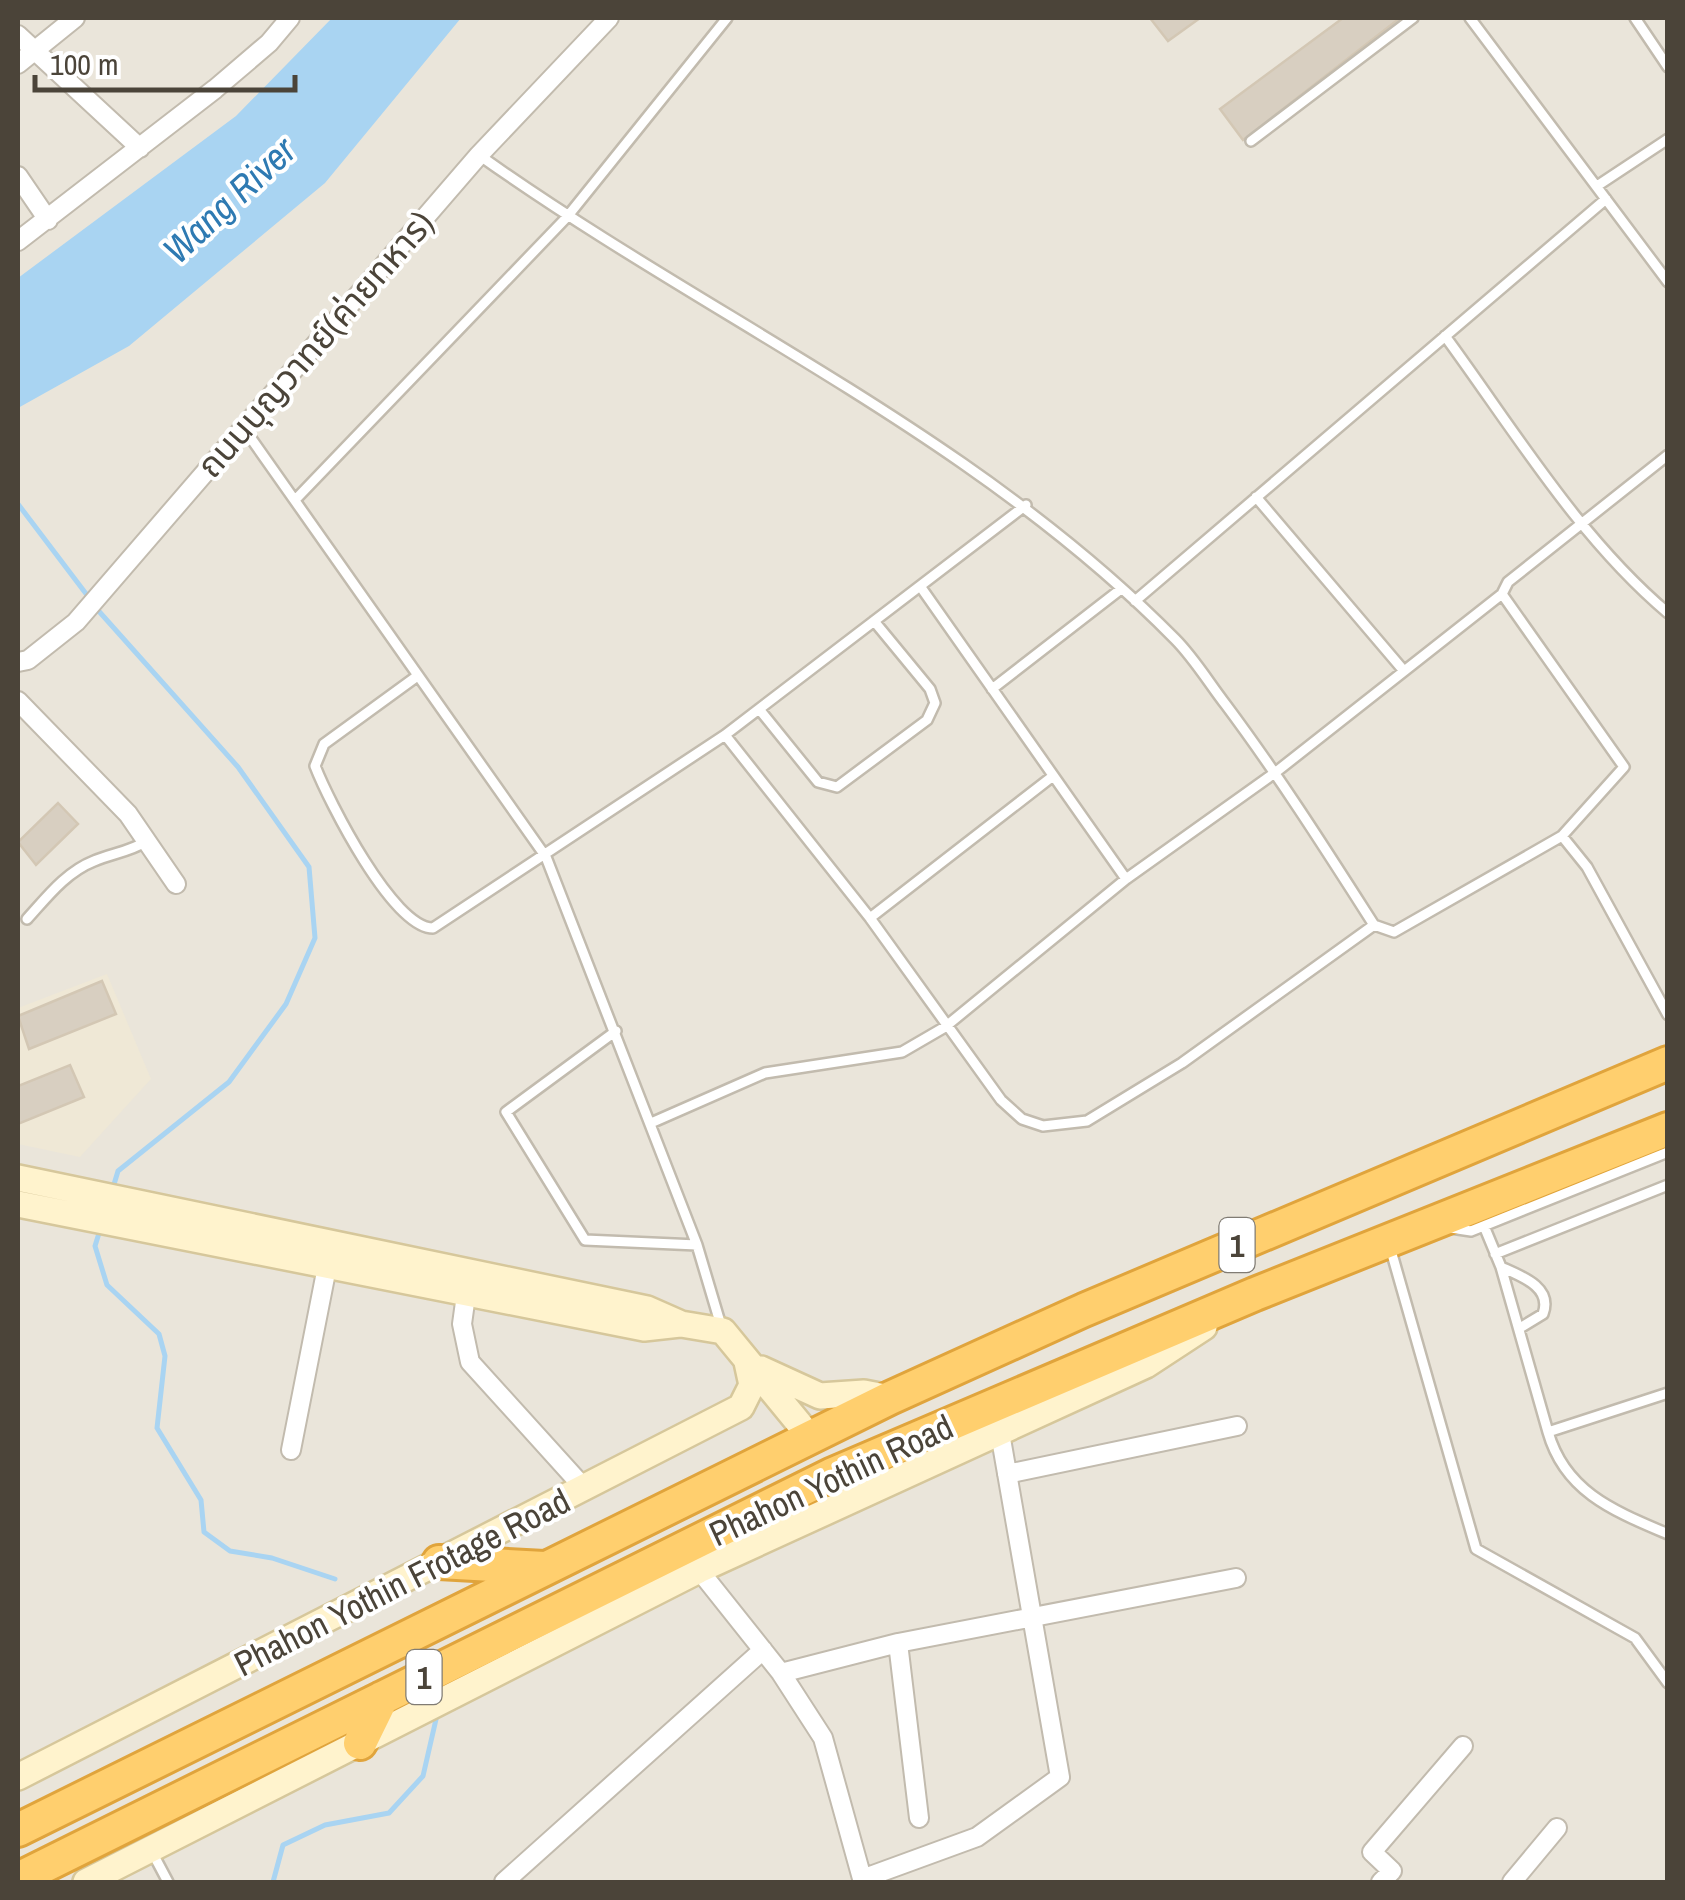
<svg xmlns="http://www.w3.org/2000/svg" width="1685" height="1900" viewBox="0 0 1685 1900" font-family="'Archivo Narrow','Noto Sans Thai',sans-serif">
	<rect width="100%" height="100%" fill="#f6f3ec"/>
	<!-- residential -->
	<path fill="#eae5da" d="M18 18H1667V1882H18Z"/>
	<!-- education -->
	<path fill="#efe8d6" d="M107 974 151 1079 80 1157 18 1144V1008Z"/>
	<!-- water -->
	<path fill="#a9d4f2" d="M332 18H461L325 183 129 346 18 408V278L236 116Z"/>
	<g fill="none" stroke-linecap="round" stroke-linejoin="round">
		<!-- stream -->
		<path stroke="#a9d4f2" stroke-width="5" d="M18 504 90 599
			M96 608 238 767 309 867 315 938 286 1004 229 1082 118 1171 112 1191
			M100 1230 95 1246 107 1285 159 1334 165 1356 157 1428 201 1500 204 1532 230 1551 272 1558 335 1579
			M273 1882 283 1845 325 1825 389 1813 423 1776 437 1715"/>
	</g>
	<!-- building -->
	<path fill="#d8cfc1" stroke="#d3c7b4" stroke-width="2.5" d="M1150 18H1200L1168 41Z
		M1343 18H1400L1243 140 1220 109Z
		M58 803 78 824 36 865 18 842Z
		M102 981 116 1014 29 1049 18 1016Z
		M70 1065 84 1097 18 1124V1086Z"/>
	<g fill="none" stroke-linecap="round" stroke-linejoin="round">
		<defs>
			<path id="lane" d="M1470 18 1668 282
				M1635 18 1668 67
				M1251 141 1413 18
				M479 155C711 320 973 434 1175 639 1194 658 1209 683 1226 705 1279 776 1326 850 1374 925L1394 932 1562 836 1624 767 1502 594
				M1597 186 1668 139
				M1445 336C1514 430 1578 537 1668 613
				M243 427 546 857 697 1245 722 1329
				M1256 497 1404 671
				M295 500 567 217 727 18
				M920 586 1126 879
				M1135 601 1606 199
				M416 677 324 744 315 766C329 802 393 928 433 928L725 735 1026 505
				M992 689 1121 589
				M759 709 818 782 837 787 927 720 935 703 930 689 874 621
				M725 735 870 918 1001 1100 1022 1119 1043 1126 1087 1121 1182 1063 1374 925
				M1562 836 1587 867 1668 1015
				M870 918 1053 776
				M27 919C47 897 66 872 94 861 113 853 129 852 147 841
				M616 1031 506 1112 585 1240 697 1245
				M651 1123 765 1073 902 1052 945 1027 1126 879 1276 772 1502 594 1508 582 1668 455
				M1484 1226 1501 1267 1548 1432 1668 1393
				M1451 1228 1471 1231 1668 1152
				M1390 1247 1476 1549 1635 1638 1668 1683
				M1495 1254 1668 1185
				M1501 1267C1521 1276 1553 1287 1543 1314L1520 1328
				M1548 1432C1565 1492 1614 1511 1668 1534
				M151 1850 168 1882"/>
			<path id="street" d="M18 35 140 148
				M18 64 75 18
				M18 176 48 220
				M18 241 215 89 269 43 290 18
				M18 662 28 660 76 622 479 155 609 18
				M18 701 128 814 176 884
				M466 1295 462 1324 470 1362 585 1489
				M291 1450 327 1267
				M1007 1474 1237 1426
				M699 1570 781 1673 823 1738 863 1882
				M898 1643 919 1818
				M781 1673 898 1643 1236 1578
				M862 1879 977 1837 1060 1777 1000 1433
				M504 1882 763 1650
				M1381 1882 1392 1871 1372 1852 1463 1746
				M1512 1882 1557 1828"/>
			<path id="secondary" d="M18 1178 647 1309 681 1324 723 1331 811 1438
				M18 1204 644 1328 680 1324
				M761 1369 820 1396 864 1393 890 1398
				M18 1777 741 1407 752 1385 747 1362
				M86 1882 699 1570 1146 1365 1204 1327"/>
			<path id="highway" d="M439 1562 544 1568
				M360 1743 382 1698
				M18 1830 890 1398 1084 1310 1668 1063
				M18 1879 831 1475 1255 1294 1668 1129"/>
		</defs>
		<!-- lane casing -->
		<use href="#lane" stroke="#c2bbae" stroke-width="14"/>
		<!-- street casing -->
		<use href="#street" stroke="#c2bbae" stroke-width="22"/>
		<!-- secondary casing -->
		<use href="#secondary" stroke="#d6c79b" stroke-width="30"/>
		<!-- highway casing -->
		<use href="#highway" stroke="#e0a43c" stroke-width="38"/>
		<!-- lane -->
		<use href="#lane" stroke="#fff" stroke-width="9"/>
		<!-- street -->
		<use href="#street" stroke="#fff" stroke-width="18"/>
		<!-- secondary -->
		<use href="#secondary" stroke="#fff3cd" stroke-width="25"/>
		<!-- highway -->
		<use href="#highway" stroke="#ffcf6e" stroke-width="32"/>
	</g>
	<g text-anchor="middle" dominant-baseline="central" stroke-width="8" stroke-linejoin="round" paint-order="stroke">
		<!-- shield labels -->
		<g fill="#fff" stroke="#817c74" stroke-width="2.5">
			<rect x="1219.5" y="1218" width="35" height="54" rx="8"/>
			<rect x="406.5" y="1650" width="35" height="54" rx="8"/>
		</g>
		<g font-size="32" font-weight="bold" fill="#4b4439">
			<text x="1237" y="1245">1</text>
			<text x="424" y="1677">1</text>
		</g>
		<!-- street labels -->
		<g font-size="35" fill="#4b4439" stroke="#fff">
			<text transform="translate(315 344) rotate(-49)">ถนนบุญวาทย์(ค่ายทหาร)</text>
			<text transform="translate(831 1480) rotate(-25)">Phahon Yothin Road</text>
			<text transform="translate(402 1582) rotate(-27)">Phahon Yothin Frotage Road</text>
		</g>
		<!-- water labels -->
		<g font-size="38" font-style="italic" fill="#2e7ab2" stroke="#fff">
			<text transform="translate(229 200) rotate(-43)">Wang River</text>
		</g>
	</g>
	<!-- border -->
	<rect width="1685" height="1900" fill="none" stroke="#4b4439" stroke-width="40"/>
	<!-- scale -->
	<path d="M35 75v15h260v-15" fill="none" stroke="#4b4439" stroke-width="5"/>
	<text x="50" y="75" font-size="30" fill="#4b4439" stroke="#ffffff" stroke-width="8" paint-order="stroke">100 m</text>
</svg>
